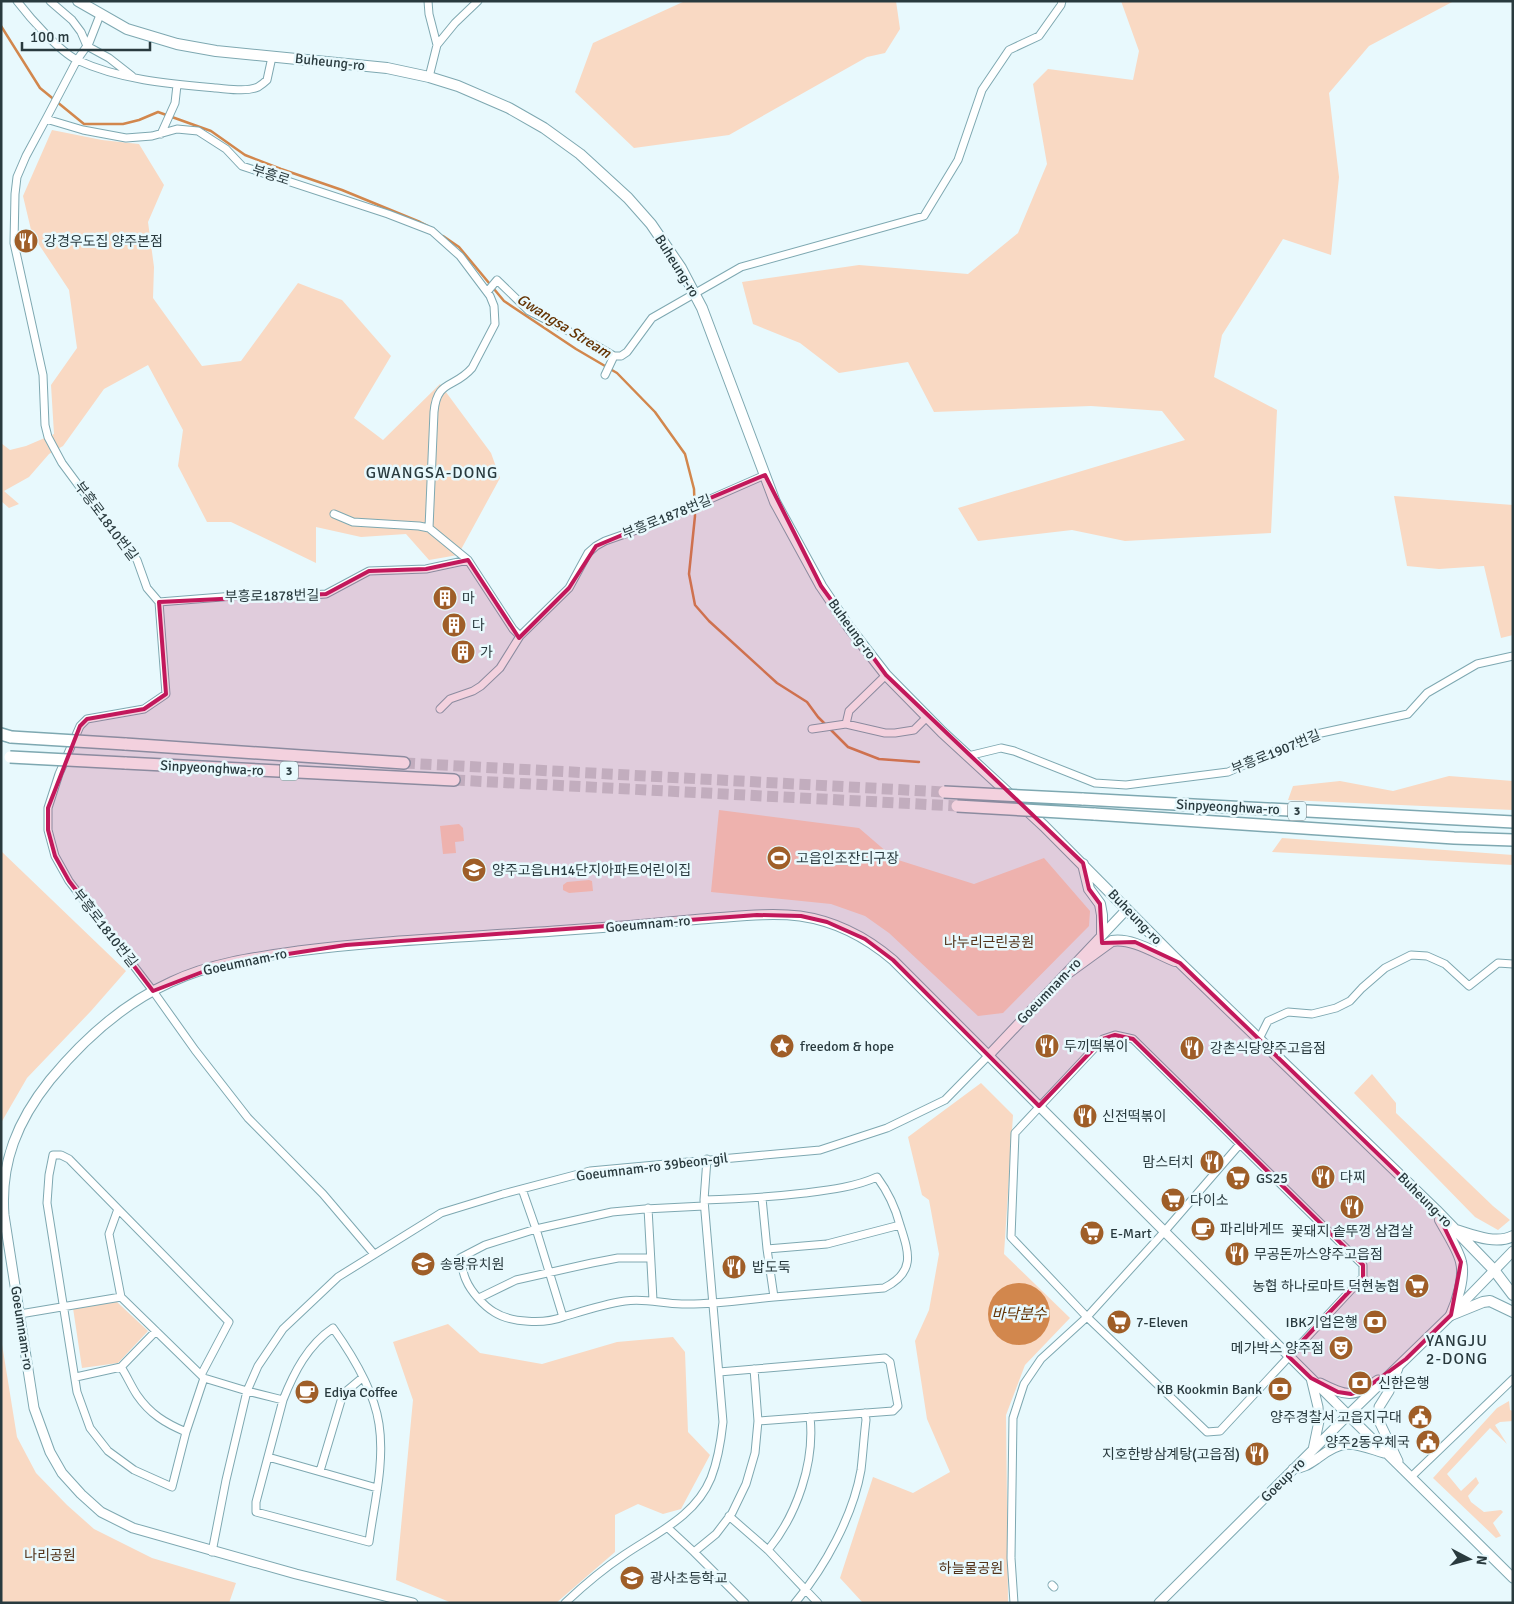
<svg xmlns="http://www.w3.org/2000/svg" width="1514" height="1604" viewBox="0 0 1514 1604" font-family="Signika,'Noto Sans KR',sans-serif">
	<rect width="100%" height="100%" fill="#e8f9fd"/>
	<!-- green -->
	<path fill="#f9d9c3" d="M685 1H896L900 29 885 53 867 57 729 135 634 148 575 92 593 43Z
		M1121 1H1459H1454L1369 46 1329 93 1339 177 1331 255 1283 239 1222 335 1214 377 1277 410 1271 533 1125 541 1072 530 978 541 958 508 1185 440 1162 411 1091 406 934 412 908 362 839 373 800 343 753 324 742 282 859 265 968 274 1018 233 1047 164 1033 84 1048 69 1133 80 1139 51Z
		M52 130 102 140 139 144 164 185 148 222 154 267 153 298 202 366 241 361 298 283 342 300 391 356 354 418 383 440 440 384 491 453 500 478 458 555 429 560 406 534 361 537 316 527V563L231 522H207L178 466 183 430 148 365 104 389 63 446 49 454 29 477 4 491 19 504 9 508 1 501V443L10 450 26 446 54 434 51 385 77 348 69 290 32 234 23 196Z
		M1394 496 1513 505V635L1501 638 1484 566 1439 569 1407 566Z
		M1449 776 1513 781V810L1288 800 1293 786 1340 781 1393 791Z
		M719 810 859 828 895 859 974 884 1044 858 1090 911 1089 926 1003 1013 978 1016 889 933 865 916 831 904 711 892Z
		M459 824 463 828 464 841 455 842 456 853 443 854 440 826Z
		M1282 838 1513 855V865L1272 852Z
		M1 851 126 971 91 1011 27 1078 1 1123Z
		M589 880 592 881 593 891 569 893 563 890V885L567 882Z
		M1372 1074 1396 1103V1113L1493 1206 1510 1220 1498 1230 1475 1217 1354 1093Z
		M981 1083 1013 1115 1004 1254 1070 1318 1025 1365 1006 1415 1008 1603H863L840 1578 873 1477 913 1493 950 1472 927 1419 915 1341 929 1310 939 1254 929 1200 922 1195 908 1137Z
		M117 1302 148 1331 118 1363 82 1368 73 1308Z
		M448 1324 480 1353 542 1364 617 1342 673 1337 685 1352 688 1432 710 1455 681 1509 663 1514 638 1504 615 1515V1552L556 1603H452L396 1580 413 1400 393 1342Z
		M1 1338 17 1437 36 1473 67 1505 94 1529 152 1558 236 1583 229 1603H1Z
		M1509 1401 1510 1410 1513 1411V1421L1500 1422 1495 1425 1507 1444 1490 1428 1447 1474 1461 1491 1476 1477 1479 1483 1468 1496 1471 1502 1484 1512 1501 1510 1503 1512 1493 1523 1501 1536 1496 1538 1433 1478 1497 1408Z"/>
	<!-- water -->
	<path fill="#d2874d" d="M988 1314a31 31 0 1 1 62 0a31 31 0 1 1-62 0Z"/>
	<g fill="none" stroke-linecap="round" stroke-linejoin="round">
		<!-- stream -->
		<path stroke="#d2874d" stroke-width="2.5" d="M1 26 40 88 84 124H123L139 120 158 112 211 131 245 155 281 169 342 190 420 222 428 226
			M443 236 459 247 504 301 576 349 617 373 655 412 685 454 694 489 695 516 689 574 695 605 709 621 777 683 807 702 818 717 848 747 879 759 919 762"/>
		<!-- trunk-tunnel -->
		<path stroke="#c2d3d7" stroke-width="11" stroke-dasharray="11 5.5" stroke-linecap="butt" d="M404 763 944 792
			M454 780 957 806"/>
		<defs>
			<path id="minor" d="M17 1C30 18 59 51 77 60 120 80 170 84 216 88 229 89 246 92 258 87 261 85 265 82 267 80L272 57
				M50 1 72 20 81 32 87 46 109 58 132 76
				M428 1 429 14 437 45
				M100 15 89 43 77 60 46 119 26 156 17 177 15 194 14 243 43 375 45 425 48 437 62 463 102 517 137 560 147 588 159 602 166 694 144 709 87 719 80 726 59 774 48 808V830L55 856 69 881 153 991 195 1050 248 1118 323 1194 374 1254
				M429 77 437 45 455 23 478 1
				M46 119 83 130 126 138 152 136 177 129 198 131 226 149 242 166 388 214 432 231 460 256 490 296 494 306 495 324 472 368C454 389 437 379 434 412L429 528 468 560 513 629 520 636
				M161 134 175 103 177 85
				M487 292 497 280 529 311 588 341 614 356H621L627 352 652 318 741 267 924 216 958 160 982 90 1009 50 1039 36 1061 5 1062 1
				M605 375 614 356
				M334 514 353 522 419 526 429 528
				M159 602 247 595 263 598 326 594 369 571 426 569 468 560
				M440 709 450 699 473 691 481 686 500 668 520 636 569 588 588 553 596 546 605 541 665 520 685 510 765 475
				M846 724 849 711 886 675
				M812 729 846 724 885 733H895L914 730 927 717
				M968 756 1001 748 1014 751 1095 783 1126 785 1228 772 1312 735 1408 714 1427 693 1477 664 1513 656
				M1115 1035 1133 1039 1363 1265V1277L1220 1431 1207 1432 1087 1317 1011 1237 1015 1133 1103 1039Z
				M1259 1039 1268 1021 1288 1012 1312 1014 1336 1008 1350 1001 1362 988 1385 968 1411 955 1427 956 1445 964 1469 986 1498 963 1513 964
				M522 1189 536 1229 485 1245 460 1258C462 1265 463 1274 466 1280 471 1292 484 1306 494 1312 511 1323 545 1324 563 1317L536 1229 612 1212 645 1209 704 1206
				M704 1200C738 1199 771 1197 805 1193 829 1190 855 1187 877 1177 888 1192 895 1206 900 1225L827 1244 767 1249 762 1198
				M648 1208 653 1300
				M118 1209 69 1159 61 1155H53L49 1175 47 1203 77 1392 90 1428 108 1451 134 1470 172 1487 186 1432 204 1378
				M767 1249 774 1297 884 1288C916 1272 909 1253 900 1225
				M479 1298 516 1280 592 1263 618 1258H650
				M20 1314 121 1297
				M563 1317C583 1311 604 1304 625 1301 647 1298 662 1304 682 1304 713 1305 743 1300 774 1297
				M121 1367C127 1376 131 1386 137 1395 150 1414 165 1423 186 1432
				M719 1372 885 1358 890 1362 898 1406 893 1411 758 1421 754 1369
				M201 1375 229 1322 118 1209 109 1234 121 1297 201 1375 204 1378 247 1391 283 1400C294 1372 308 1345 333 1328 353 1356 374 1390 379 1424 385 1463 374 1504 369 1542L256 1512V1502L283 1400
				M76 1377 121 1367 156 1331
				M268 1457 377 1488
				M320 1471 343 1394 362 1378
				M1411 1477 1513 1379
				M729 1516 768 1550 818 1603
				M668 1528 694 1552 716 1534 732 1513 746 1484 755 1453 758 1421
				M768 1550C797 1515 815 1462 810 1417
				M212 1552 226 1480 247 1391 258 1366 283 1329 338 1277 441 1213 503 1194 590 1171 820 1150 887 1128 945 1100 989 1055
				M694 1552 745 1603
				M1052 1585 1054 1587
				M565 1603C583 1586 603 1569 624 1555 656 1533 695 1517 711 1478 718 1460 721 1441 723 1422L704 1200 707 1159
				M795 1603C825 1567 853 1516 861 1470 863 1453 864 1436 866 1420L865 1413
				M1014 1603 1011 1558 1013 1418 1024 1384 1041 1359 1087 1317 1164 1232 1240 1144"/>
			<path id="tertiary" d="M989 1055 1127 909
				M1398 1368 1389 1391 1379 1407V1421L1398 1461
				M1311 1378 1318 1407 1319 1421 1313 1450
				M1320 1383C1347 1397 1353 1398 1378 1380
				M1293 1469C1304 1468 1309 1464 1318 1458 1345 1437 1355 1444 1384 1453
				M413 1603 296 1574 133 1528 101 1512 81 1494 62 1473 50 1452 34 1408 4 1215C0 1162 18 1120 50 1080 83 1040 124 1003 171 982 211 963 255 957 298 951 383 940 469 937 554 931 603 928 652 924 701 919 733 917 768 912 800 916 835 921 866 937 893 960L1348 1415 1513 1578
				M1159 1603 1348 1415 1451 1315 1513 1251"/>
			<path id="secondary" d="M78 1 127 29 177 44 216 51 387 68 429 77 458 86 509 108 544 128 580 154 628 198 651 224 681 268 702 308 775 502 821 586 848 626 886 675 942 732 1044 826 1172 955 1436 1210 1494 1270 1513 1295
				M1083 864 1089 889 1100 904 1102 915V934
				M1068 973 1112 941C1133 938 1155 953 1175 961
				M1440 1220C1447 1233 1458 1249 1461 1262 1465 1276 1457 1302 1451 1315
				M1456 1230C1472 1235 1496 1245 1513 1236
				M1451 1315 1483 1302 1490 1301 1513 1312"/>
			<path id="trunk" d="M1 734 11 737
				M125 744 404 763
				M125 763 454 780
				M1082 799 1513 822
				M1094 814 1454 838 1513 840"/>
		</defs>
		<!-- minor casing -->
		<use href="#minor" stroke="#7ea8b1" stroke-width="9"/>
		<!-- tertiary casing -->
		<use href="#tertiary" stroke="#7ea8b1" stroke-width="11"/>
		<!-- secondary casing -->
		<use href="#secondary" stroke="#7ea8b1" stroke-width="12"/>
		<!-- trunk casing -->
		<use href="#trunk" stroke="#7ea8b1" stroke-width="14"/>
		<!-- minor -->
		<use href="#minor" stroke="#fff" stroke-width="7"/>
		<!-- tertiary -->
		<use href="#tertiary" stroke="#fff" stroke-width="9"/>
		<!-- secondary -->
		<use href="#secondary" stroke="#fff" stroke-width="10"/>
		<!-- trunk -->
		<use href="#trunk" stroke="#fff" stroke-width="11"/>
		<defs>
			<path id="trunk-bridge" d="M11 737 125 744
				M10 757 125 763
				M944 792 1082 799
				M957 806 1094 814"/>
		</defs>
		<!-- trunk-bridge casing -->
		<use href="#trunk-bridge" stroke="#7ea8b1" stroke-width="14" stroke-linecap="butt"/>
		<!-- trunk-bridge -->
		<use href="#trunk-bridge" stroke="#fff" stroke-width="11"/>
	</g>
	<!-- marked area -->
	<path fill="#c2185b" fill-opacity="0.2" stroke="#c2185b" stroke-width="4" stroke-linejoin="round" d="M765 475 821 586 886 675 1083 863 1089 889 1100 904 1102 943 1135 942 1180 963 1436 1210 1461 1262 1451 1315 1406 1359 1365 1389 1351 1394 1338 1392 1311 1378 1288 1356 1363 1277V1265L1133 1039 1115 1035 1103 1039 1039 1106 893 960 865 939 827 922 801 916 757 915 346 945 223 964 153 991 69 881 55 856 48 830V808L80 726 87 719 144 709 166 694 159 602 326 594 369 571 426 569 468 560 519 638 569 588 596 546Z"/>
	<!-- icons -->
	<defs>
		<symbol id="restaurant-disc" viewBox="-11 -11 22 22"><circle r="9.5" fill="#9f5e28" stroke="#e8f9fd"/><path d="M-5-6h1v4h1v-4h1v4h1v-4h1v5L-1.5 .5V6h-2V.5L-5-1ZM5-6V6H3V1.5H1.5Q1.5-4 5-6Z" fill="#fff"/></symbol>
		<symbol id="building-disc" viewBox="-11 -11 22 22"><circle r="9.5" fill="#9f5e28" stroke="#e8f9fd"/><path d="M-4-6H4V6H1V3H-1V6H-4ZM-2.5-4.3h1.7v1.8h-1.7ZM.8-4.3h1.7v1.8H.8ZM-2.5-1h1.7V.8h-1.7ZM.8-1h1.7V.8H.8Z" fill="#fff"/></symbol>
		<symbol id="stadium-disc" viewBox="-11 -11 22 22"><circle r="9.5" fill="#9f5e28" stroke="#e8f9fd"/><path d="M0-5a6.5 5 0 1 0 0 10a6.5 5 0 1 0 0-10ZM-3.5-1.8h7v3.6h-7Z" fill="#fff"/></symbol>
		<symbol id="school-disc" viewBox="-11 -11 22 22"><circle r="9.5" fill="#9f5e28" stroke="#e8f9fd"/><path d="M0-5L7-2L0 1L-7-2ZM-4 1L0 2.5L4 1V4Q0 6-4 4Z" fill="#fff"/></symbol>
		<symbol id="sight-disc" viewBox="-11 -11 22 22"><circle r="9.5" fill="#9f5e28" stroke="#e8f9fd"/><path d="M0-6L1.8-2.2L6-1.7L2.9 1.2L3.7 5.4L0 3.3L-3.7 5.4L-2.9 1.2L-6-1.7L-1.8-2.2Z" fill="#fff"/></symbol>
		<symbol id="supermarket-disc" viewBox="-11 -11 22 22"><circle r="9.5" fill="#9f5e28" stroke="#e8f9fd"/><path d="M-6-5.5h2.5l.6 2H6L4.5 2H-2.5L-4.4-4H-6ZM-1.5 3.2a1.3 1.3 0 1 0 .1 0ZM3 3.2a1.3 1.3 0 1 0 .1 0Z" fill="#fff"/></symbol>
		<symbol id="cafe-disc" viewBox="-11 -11 22 22"><circle r="9.5" fill="#9f5e28" stroke="#e8f9fd"/><path d="M-5.5-4.5H6V0H3Q3 3.5 0 3.5H-2.5Q-5.5 3.5-5.5 0ZM3-3.2v2h1.7v-2ZM-6 4.5H4V6H-6Z" fill="#fff"/></symbol>
		<symbol id="bank-disc" viewBox="-11 -11 22 22"><circle r="9.5" fill="#9f5e28" stroke="#e8f9fd"/><path d="M-6-4H6V4H-6ZM0-2.3a2.3 2.3 0 1 0 0 4.6a2.3 2.3 0 1 0 0-4.6Z" fill="#fff"/></symbol>
		<symbol id="theatre-disc" viewBox="-11 -11 22 22"><circle r="9.5" fill="#9f5e28" stroke="#e8f9fd"/><path d="M-5-5.5Q0-4 5-5.5V0Q5 5 0 6Q-5 5-5 0ZM-3.3-2.5H-1v1.5H-3.3ZM1-2.5H3.3v1.5H1ZM-2.8 1Q0 5.5 2.8 1Z" fill="#fff"/></symbol>
		<symbol id="civic-disc" viewBox="-11 -11 22 22"><circle r="9.5" fill="#9f5e28" stroke="#e8f9fd"/><path d="M-.6-6.5H3V-4.5H.6V-3L4-1V1h2V6H-6V1h2V-1L-.6-3ZM-1.2 2.5V6h2.4V2.5Z" fill="#fff"/></symbol>
	</defs>
	<g fill-rule="evenodd">
		<use href="#restaurant-disc" x="12" y="227" width="28" height="28"/>
		<use href="#building-disc" x="431" y="584" width="28" height="28"/>
		<use href="#building-disc" x="440" y="611" width="28" height="28"/>
		<use href="#building-disc" x="449" y="638" width="28" height="28"/>
		<use href="#stadium-disc" x="765" y="844" width="28" height="28"/>
		<use href="#school-disc" x="460" y="856" width="28" height="28"/>
		<use href="#sight-disc" x="768" y="1032" width="28" height="28"/>
		<use href="#restaurant-disc" x="1033" y="1032" width="28" height="28"/>
		<use href="#restaurant-disc" x="1178" y="1034" width="28" height="28"/>
		<use href="#restaurant-disc" x="1071" y="1102" width="28" height="28"/>
		<use href="#restaurant-disc" x="1198" y="1148" width="28" height="28"/>
		<use href="#restaurant-disc" x="1309" y="1163" width="28" height="28"/>
		<use href="#supermarket-disc" x="1224" y="1164" width="28" height="28"/>
		<use href="#supermarket-disc" x="1159" y="1186" width="28" height="28"/>
		<use href="#restaurant-disc" x="1338" y="1193" width="28" height="28"/>
		<use href="#cafe-disc" x="1189" y="1215" width="28" height="28"/>
		<use href="#supermarket-disc" x="1078" y="1219" width="28" height="28"/>
		<use href="#restaurant-disc" x="1223" y="1240" width="28" height="28"/>
		<use href="#school-disc" x="409" y="1250" width="28" height="28"/>
		<use href="#restaurant-disc" x="720" y="1253" width="28" height="28"/>
		<use href="#supermarket-disc" x="1403" y="1272" width="28" height="28"/>
		<use href="#supermarket-disc" x="1105" y="1308" width="28" height="28"/>
		<use href="#bank-disc" x="1361" y="1308" width="28" height="28"/>
		<use href="#theatre-disc" x="1327" y="1334" width="28" height="28"/>
		<use href="#bank-disc" x="1346" y="1369" width="28" height="28"/>
		<use href="#bank-disc" x="1266" y="1375" width="28" height="28"/>
		<use href="#cafe-disc" x="293" y="1378" width="28" height="28"/>
		<use href="#civic-disc" x="1406" y="1403" width="28" height="28"/>
		<use href="#civic-disc" x="1414" y="1428" width="28" height="28"/>
		<use href="#restaurant-disc" x="1243" y="1440" width="28" height="28"/>
		<use href="#school-disc" x="618" y="1564" width="28" height="28"/>
	</g>
	<g text-anchor="middle" dominant-baseline="central" stroke-width="5" stroke-linejoin="round" paint-order="stroke">
		<!-- shield labels -->
		<g fill="#e8f9fd" stroke="#627377" stroke-width="1">
			<rect x="280" y="761.5" width="18" height="19" rx="4"/>
			<rect x="1288" y="801.5" width="18" height="19" rx="4"/>
		</g>
		<g font-size="12" font-weight="bold" fill="#293a3e">
			<text x="289" y="771">3</text>
			<text x="1297" y="811">3</text>
		</g>
		<!-- street labels -->
		<g font-size="14" fill="#293a3e" stroke="#e8f9fd">
			<text transform="translate(330 62) rotate(6)">Buheung-ro</text>
			<text transform="translate(271 175) rotate(18)">부흥로</text>
			<text transform="translate(677 266) rotate(58)">Buheung-ro</text>
			<text transform="translate(667 517) rotate(-22)">부흥로1878번길</text>
			<text transform="translate(106 521) rotate(53)">부흥로1810번길</text>
			<text transform="translate(272 596) rotate(-1)">부흥로1878번길</text>
			<text transform="translate(852 629) rotate(54)">Buheung-ro</text>
			<text transform="translate(1276 752) rotate(-22)">부흥로1907번길</text>
			<text transform="translate(212 768) rotate(3)">Sinpyeonghwa-ro</text>
			<text transform="translate(1228 807) rotate(3)">Sinpyeonghwa-ro</text>
			<text transform="translate(1135 917) rotate(46)">Buheung-ro</text>
			<text transform="translate(648 924) rotate(-5)">Goeumnam-ro</text>
			<text transform="translate(105 928) rotate(52)">부흥로1810번길</text>
			<text transform="translate(245 962) rotate(-12)">Goeumnam-ro</text>
			<text transform="translate(1049 991) rotate(-46)">Goeumnam-ro</text>
			<text transform="translate(652 1167) rotate(-7)">Goeumnam-ro 39beon-gil</text>
			<text transform="translate(1425 1200) rotate(45)">Buheung-ro</text>
			<text transform="translate(22 1328) rotate(81)">Goeumnam-ro</text>
			<text transform="translate(1283 1480) rotate(-45)">Goeup-ro</text>
		</g>
		<!-- poi labels -->
		<g font-size="14" fill="#293a3e" stroke="#e8f9fd" text-anchor="start">
			<text x="44" y="241">강경우도집 양주본점</text>
			<text x="462" y="598">마</text>
			<text x="472" y="625">다</text>
			<text x="480" y="652">가</text>
			<text x="796" y="858">고읍인조잔디구장</text>
			<text x="492" y="870">양주고읍LH14단지아파트어린이집</text>
			<text x="800" y="1046">freedom &amp; hope</text>
			<text x="1064" y="1046">두끼떡볶이</text>
			<text x="1210" y="1048">강촌식당양주고읍점</text>
			<text x="1102" y="1116">신전떡볶이</text>
			<text x="1194" y="1162" text-anchor="end">맘스터치</text>
			<text x="1340" y="1177">다찌</text>
			<text x="1256" y="1178">GS25</text>
			<text x="1190" y="1200">다이소</text>
			<text x="1220" y="1229">파리바게뜨</text>
			<text x="1352" y="1231" text-anchor="middle">꽃돼지 솥뚜껑 삼겹살</text>
			<text x="1110" y="1233">E-Mart</text>
			<text x="1254" y="1254">무공돈까스양주고읍점</text>
			<text x="440" y="1264">송랑유치원</text>
			<text x="752" y="1267">밥도둑</text>
			<text x="1400" y="1286" text-anchor="end">농협 하나로마트 덕현농협</text>
			<text x="1136" y="1322">7-Eleven</text>
			<text x="1358" y="1322" text-anchor="end">IBK기업은행</text>
			<text x="1324" y="1348" text-anchor="end">메가박스 양주점</text>
			<text x="1378" y="1383">신한은행</text>
			<text x="1262" y="1389" text-anchor="end">KB Kookmin Bank</text>
			<text x="324" y="1392">Ediya Coffee</text>
			<text x="1402" y="1417" text-anchor="end">양주경찰서 고읍지구대</text>
			<text x="1410" y="1442" text-anchor="end">양주2동우체국</text>
			<text x="1240" y="1454" text-anchor="end">지호한방삼계탕(고읍점)</text>
			<text x="650" y="1578">광사초등학교</text>
		</g>
		<!-- park labels -->
		<g font-size="14" fill="#523219" stroke="#e8f9fd">
			<text x="989" y="942">나누리근린공원</text>
			<text x="50" y="1555">나리공원</text>
			<text x="971" y="1568">하늘물공원</text>
		</g>
		<!-- water labels -->
		<g font-size="15" font-style="italic" fill="#643303" stroke="#e8f9fd">
			<text transform="translate(564 326) rotate(32)">Gwangsa Stream</text>
			<text x="1019" y="1314">바닥분수</text>
		</g>
		<!-- quarter labels -->
		<g font-size="16" letter-spacing="1" fill="#293a3e" stroke="#e8f9fd">
			<text x="432" y="473">GWANGSA-DONG</text>
			<text x="1457" y="1341">YANGJU<tspan x="1457" dy="18">2-DONG</tspan></text>
		</g>
	</g>
	<!-- border -->
	<rect width="1514" height="1604" fill="none" stroke="#293a3e" stroke-width="5"/>
	<!-- north arrow -->
	<g transform="translate(1469 1559) rotate(96)" stroke="#e8f9fd" stroke-width="4" paint-order="stroke">
	<path d="M0-4L9 19L0 12L-9 19Z" fill="#293a3e"/>
	<text y="-8" font-size="14" font-weight="bold" text-anchor="middle" fill="#293a3e">N</text>
	</g>
	<!-- scale -->
	<path d="M22 42v8h128v-8" fill="none" stroke="#293a3e" stroke-width="2.5"/>
	<text x="30" y="42" font-size="15" fill="#293a3e" stroke="#e8f9fd" stroke-width="4" paint-order="stroke">100 m</text>
</svg>
